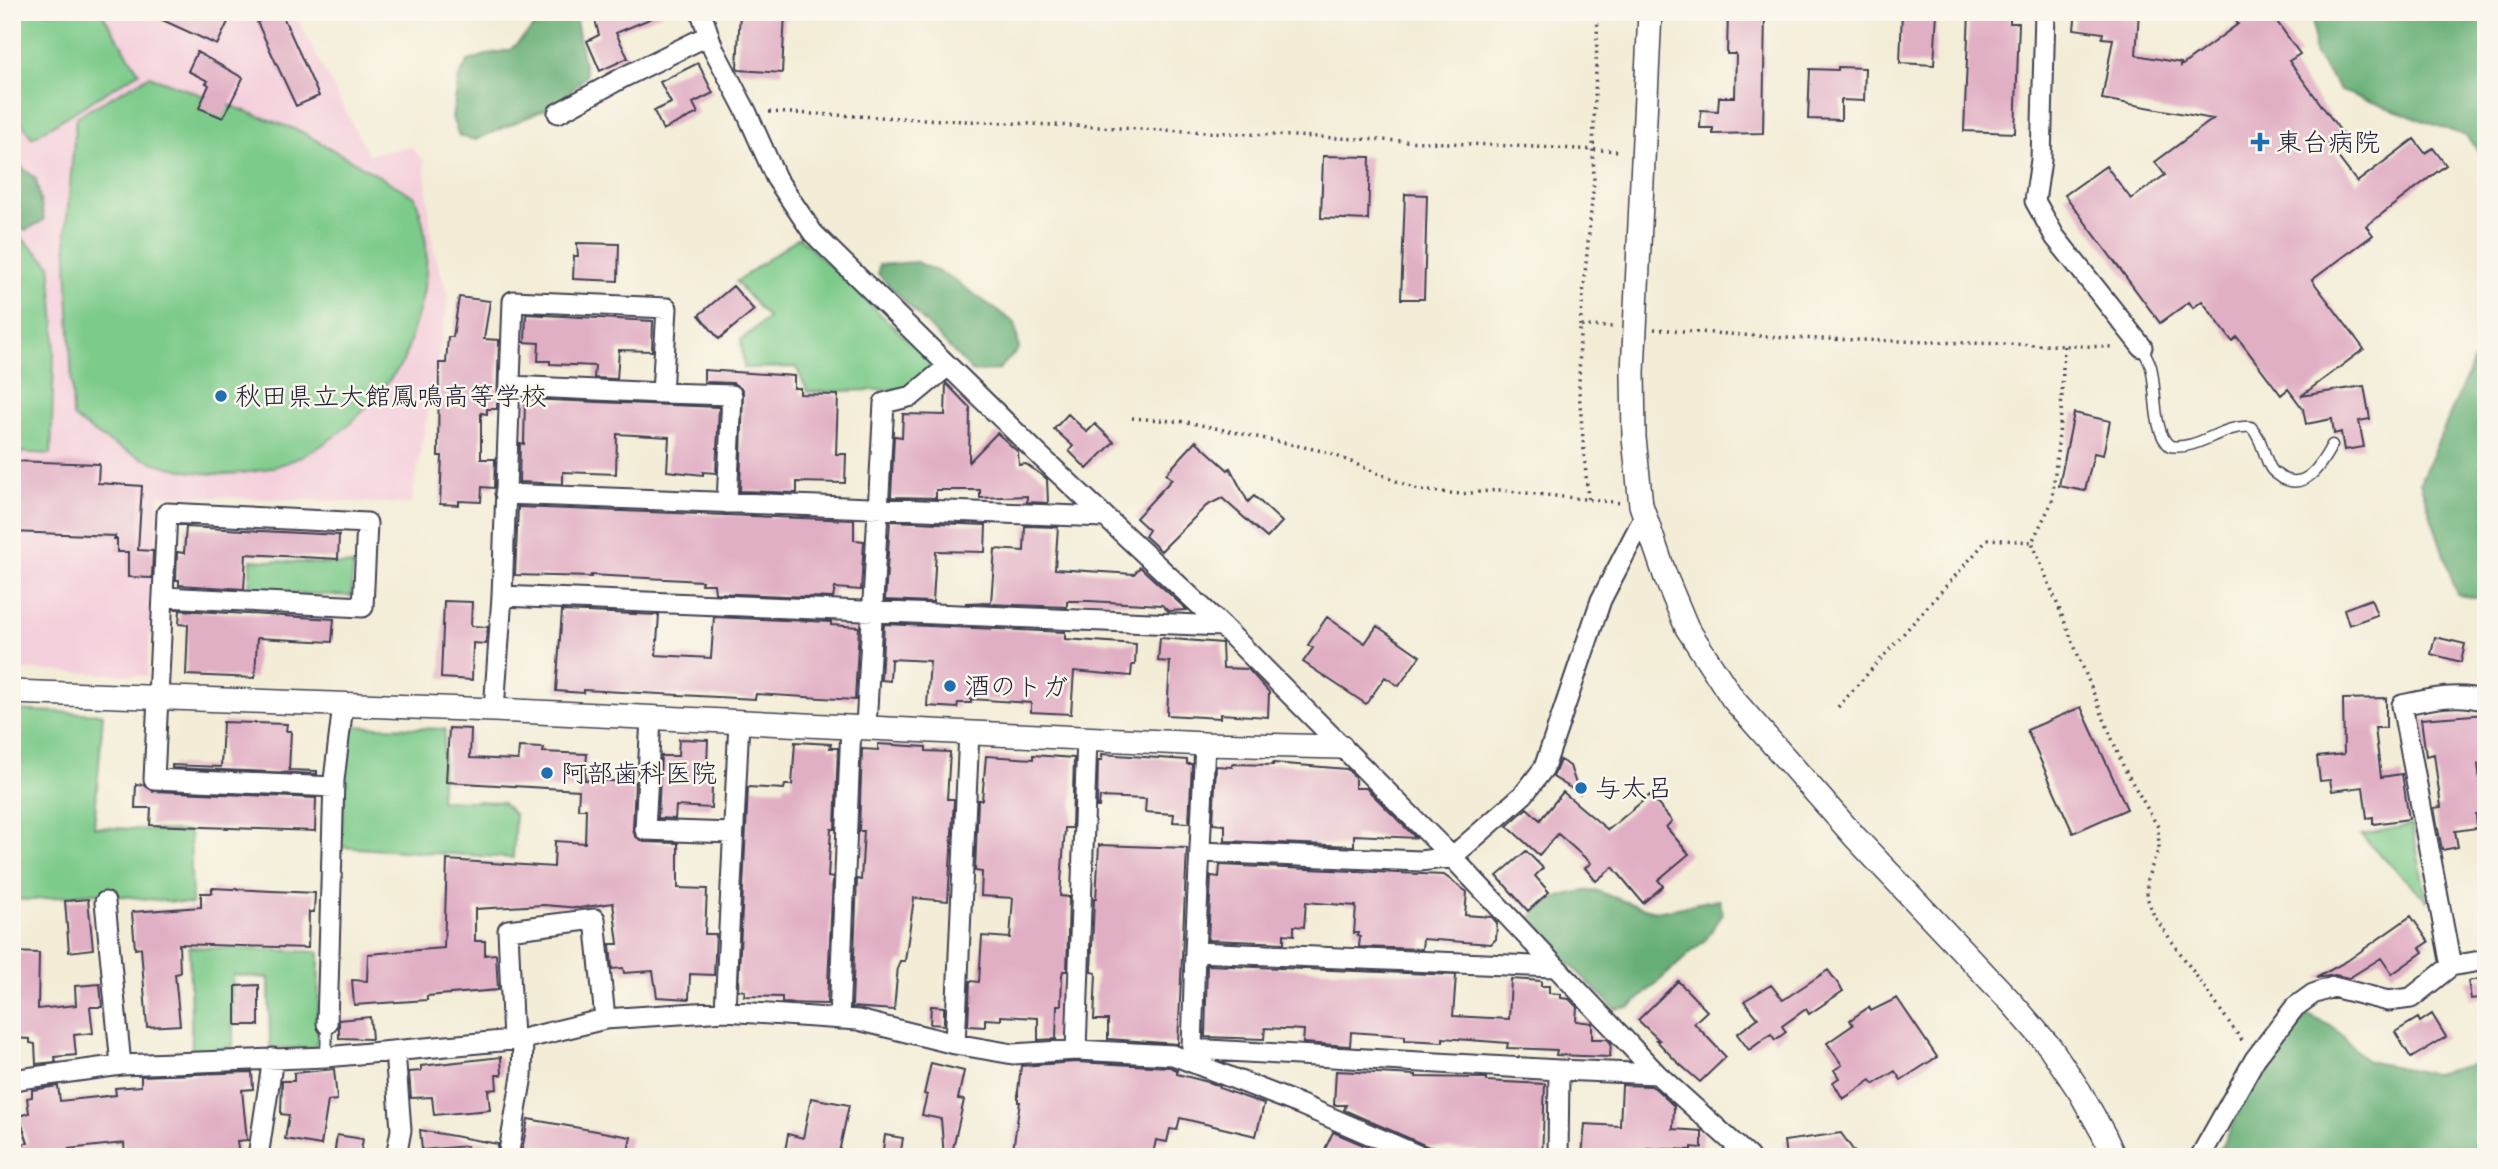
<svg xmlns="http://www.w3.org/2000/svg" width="2498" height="1169" viewBox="0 0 2498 1169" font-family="Itim,'Klee One',sans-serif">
	<rect width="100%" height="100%" fill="#fbf7ec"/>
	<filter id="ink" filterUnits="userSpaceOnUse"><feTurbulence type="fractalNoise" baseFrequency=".0143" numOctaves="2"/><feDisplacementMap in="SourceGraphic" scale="14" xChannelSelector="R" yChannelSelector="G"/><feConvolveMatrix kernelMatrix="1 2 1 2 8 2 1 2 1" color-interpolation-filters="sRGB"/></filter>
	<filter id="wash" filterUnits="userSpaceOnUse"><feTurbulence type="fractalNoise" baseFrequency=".00686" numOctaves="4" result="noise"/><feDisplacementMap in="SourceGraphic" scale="28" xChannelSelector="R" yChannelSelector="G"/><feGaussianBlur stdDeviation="1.57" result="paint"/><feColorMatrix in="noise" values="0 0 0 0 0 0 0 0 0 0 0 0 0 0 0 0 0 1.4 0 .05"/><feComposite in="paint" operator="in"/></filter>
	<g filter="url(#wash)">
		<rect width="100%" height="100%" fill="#f3edd7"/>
		<!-- built -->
		<path fill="#f4cfdc" d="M12 12H294L368 154 411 147 424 161 433 249 449 298 411 504 159 495 147 676 12 669Z"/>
		<!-- green -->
		<path fill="#7dcb8a" stroke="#507662" stroke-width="2" d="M12 12H101L139 72 32 138 12 107Z
			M149 76 300 131 415 197C432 240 429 284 414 327 410 339 408 352 402 363 396 373 387 383 379 392 298 497 173 497 73 417L66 231 76 117Z
			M12 233 17 234 50 264 55 326 51 454 12 452Z
			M799 237 934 365 905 389 808 392 796 367 744 368 741 340 768 318 736 282Z
			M251 560 353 565 351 596 249 591Z
			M12 710 103 714 94 827 190 832 192 904 95 893 31 900 12 899Z
			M349 726 445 729 440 800 502 802 515 815 513 858 340 847Z
			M2412 825 2427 901 2361 835Z
			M189 947 319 952 318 1039 314 1048H270L269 978 233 975V1048L192 1050Z"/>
		<!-- forest -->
		<path fill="#66af76" stroke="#446858" stroke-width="2" d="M558 12H563L576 20 586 76 558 104 475 140 459 136 452 118 459 77 468 61 489 54 510 50 534 27Z
			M2486 12V160L2466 136 2341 91 2314 53 2313 12Z
			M12 159 36 179 44 220 26 230 12 226Z
			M916 262 950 277 1015 323 1019 349 998 370 973 372 878 274 879 265Z
			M2486 333V599L2457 595 2420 482Z
			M1594 890C1610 895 1645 911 1659 911 1680 910 1699 900 1720 900L1722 913 1707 938 1630 1007 1615 1009 1527 922C1546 897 1565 893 1594 890Z
			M2308 1015 2335 1028 2366 1061 2434 1074 2486 1061V1157H2216L2269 1051Z"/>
		<g id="blocks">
			<!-- building -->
			<path fill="#e1afc4" d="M145 12H207L228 22 217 45Z
				M278 12H281L319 96 296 106 257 22Z
				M593 12H664V13L616 33 628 58 600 71 587 41 599 35Z
				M740 12H785L782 73 739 70 737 67Z
				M1728 12H1765L1763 133 1713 134V128H1700L1701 110 1718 111 1719 97H1735L1736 54H1727Z
				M1902 12H1937L1934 65 1900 63Z
				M1969 12H2010V23H2019L2015 133 1964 131Z
				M2076 12H2139L2136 55 2181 63V66L2238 24 2235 20 2246 12H2270L2300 54 2289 61 2342 133 2328 144 2357 182 2414 139 2425 153 2433 148 2446 165 2366 226 2373 235 2312 280 2364 349 2301 396 2364 386 2370 419 2359 421 2364 447 2344 450 2341 432 2334 434 2332 419 2306 424 2303 409 2288 389 2281 395 2237 337 2232 341 2202 301 2193 308 2189 302 2160 323 2065 195 2106 166 2131 199 2165 175 2155 162 2213 119 2102 99 2113 39 2102 38 2103 33 2074 29Z
				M197 52 243 78 223 118 199 108 209 85 206 83 208 81 188 71Z
				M698 63 713 93 693 103 698 113 663 130 654 111 671 103 660 82Z
				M1838 67 1865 68 1864 101 1841 100V120L1808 119 1810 69 1838 70Z
				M1323 156 1370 157 1368 220 1321 218Z
				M1405 194 1427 195 1424 299H1401Z
				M577 243 619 244 618 281 573 279 574 256H578Z
				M733 286 754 310 719 339 699 315Z
				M459 297 490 301 484 339 499 340 497 409H487V414L481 413V459H495L494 488 482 487 481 502 459 501V505L440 504 442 456H438L439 363H446L448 337H453Z
				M526 314 653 321 652 351 619 350 617 379 594 378 595 366 550 364V361H538L539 343 525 342Z
				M704 370 794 376V388H800V394L838 395 836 454H846L845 483 797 482V493L740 491 743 390 733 383 704 382Z
				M946 383 970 408 969 462 997 433 1018 452 1019 465 1026 464 1047 479 1048 503 1027 502V496L980 498V490H936V498L891 497 894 436 902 437 903 414 945 415Z
				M525 399 719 407 716 473 703 472V475L667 471 669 437 617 434 616 474 563 472V484L519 482 520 443 524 444Z
				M2074 413 2110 421 2103 455 2094 453 2085 491 2059 486Z
				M1068 414 1087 432 1095 424 1114 442 1087 469 1069 451 1073 446 1054 429Z
				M1196 441 1228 470 1230 468 1248 502 1254 496 1282 522 1267 538 1222 498 1206 506 1161 551 1145 536 1149 530 1136 518 1172 479 1166 474Z
				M12 461 99 464 98 483 142 486 138 550 153 551 152 578 128 577V552H117V539H114L115 536 12 532Z
				M518 507 854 520V540L864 541 861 590 835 588 833 598 715 593 714 584H701L702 581 591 575V577L515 575Z
				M890 521 986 525 985 552 936 551 933 602 885 600Z
				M1025 526 1058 527 1055 569 1134 574 1140 567 1187 610 1168 611 1162 605 1089 601H1067V607L965 603 991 602 995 549 1024 551Z
				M186 527 339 535 338 559 246 554 244 589 179 585V580H176L177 552 184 553Z
				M2371 599 2377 615 2349 625 2344 609Z
				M444 601 472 602 471 626 488 627 486 644 473 643 472 680 441 678Z
				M180 610 334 619 332 642 257 638 255 678 186 675 188 625 179 624Z
				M562 611 659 615 656 655 711 658 714 617 831 622V625L859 627 855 700 756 694 755 699 584 690V693L556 691Z
				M1327 617 1365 643 1377 626 1420 656 1399 686 1385 677 1366 704 1303 662 1313 648 1308 645Z
				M884 624 1065 632V639L1136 644 1135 665H1132L1131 676 1074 671 1071 714 1031 712V703L971 699V703H958L957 708 927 706 930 661 891 659 890 681 881 680Z
				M2435 637 2465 644 2461 662 2431 654Z
				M1160 638 1222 643 1223 668 1248 669 1269 692 1268 717 1220 714V718L1167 715 1170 662 1158 661Z
				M2386 698V728H2375L2381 777 2402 774 2409 819 2373 824V817L2367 818 2363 787 2332 791 2330 780 2320 781 2317 757 2344 754 2343 699Z
				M2081 707 2127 809 2073 833 2027 730Z
				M2486 714V763L2478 764 2484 813 2476 814 2477 828 2455 831 2458 847 2442 850 2434 808 2441 807 2434 754 2426 756 2421 719Z
				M223 722 287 724 286 731H291L289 770 317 771V774L172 768V765L221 767Z
				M449 728 471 729 470 758 518 760 519 747 544 748 543 752 587 754 585 780 635 782 633 829 635 836 644 842 678 843V888L707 889 705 934H716L714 975 690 974 689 999 657 997 653 971 624 973 623 968 612 969 610 944H618L613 903 579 908 544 905 475 909V941H485V955L496 954 498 990 427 996V1000L354 1005 352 980 367 981 368 954 444 948 447 860 554 867 555 841 585 843 586 809H578L579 790 446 782Z
				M679 739 708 740 707 766 713 767 711 808 676 806 675 819 658 818 661 756H678Z
				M795 742 831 744 830 748H838L835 829H831L828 877 833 878 827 1004 782 1003V997L744 996 745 991 738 990 748 787 784 789 785 785H792Z
				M878 744 926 747V751L950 752 947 799H954L948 901 914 898 905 961H900L898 966 894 1010 852 1007V1004L857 879 861 880 864 831H859L862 749 878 750Z
				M1102 754 1187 760V764H1192L1189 823 1173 822 1174 814 1145 812 1146 799 1100 797 1099 807H1097L1098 760H1102Z
				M1033 755 1074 758 1072 828H1065L1060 896 1069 897 1067 971H1063L1062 975 1061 1005H1057L1056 1039 1038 1040V1018L1001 1016V1020L985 1019V1027L968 1026 970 981 979 982 982 936 1010 938 1013 898 981 896 982 872 975 871 978 800H982L986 756 1033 759Z
				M1560 760 1570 766 1579 793 1553 777Z
				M1273 763 1347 769 1355 777V788H1366L1416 838 1354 835V846L1225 841V825L1213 824 1216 766 1232 767V764L1273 765Z
				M136 784 143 785 153 791 316 798 315 831 150 825 151 808H135Z
				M1563 792 1608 830 1650 795 1672 821 1666 827 1689 854 1658 880 1663 886 1643 903 1613 867 1596 881 1585 868 1591 863 1558 834 1539 855 1507 826 1527 808 1540 820Z
				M1099 845 1187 848 1178 1044 1108 1039V1020H1094L1096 973 1091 972 1094 899H1096Z
				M1526 851 1543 868 1535 876 1549 892 1528 911 1497 876Z
				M1220 865 1444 875 1467 892 1465 915 1492 917 1497 923 1496 939 1491 944 1423 939 1422 949 1359 947 1360 937 1357 936 1358 933H1354L1356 906 1306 902 1304 927 1294 926V935L1284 934V943L1208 940 1211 876 1219 877Z
				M212 888 315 893 314 912H309L308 948 179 944 180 973 175 974 180 1025 147 1027 141 948 135 949 132 912 201 907V893H212Z
				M88 899 93 949 69 952 65 901Z
				M2411 916 2429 942 2420 948 2423 952 2392 974 2381 958 2349 978 2335 975 2316 978 2347 961Z
				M12 952 39 953 38 1009 76 1005 75 986 100 984 102 1007H90L93 1033 74 1035 76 1055 55 1057 56 1062 36 1064 35 1044 30 1043V1039L12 1038Z
				M1207 965 1456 975 1453 1016 1509 1019 1511 979 1541 981V986H1549V993L1561 994V998L1569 999 1577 1007 1576 1021 1592 1023V1039H1607L1611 1043 1610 1057 1556 1055 1557 1050 1507 1048 1508 1043 1443 1038V1042L1405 1040V1036L1351 1032 1350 1046 1303 1043 1304 1030 1265 1028 1264 1039 1205 1037Z
				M1828 970 1843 991 1809 1014 1806 1009 1782 1026 1786 1032 1775 1040 1771 1034 1749 1050 1737 1034 1758 1018 1744 1001 1771 985 1783 1000Z
				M2484 978 2486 997 2471 999 2468 981Z
				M1678 981 1707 1011 1694 1023 1726 1057 1700 1082 1676 1061 1656 1040H1659L1638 1020Z
				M259 985V1025H236V986Z
				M1897 998 1937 1057 1901 1080 1895 1071 1874 1084 1871 1080 1843 1099 1833 1082 1839 1078 1834 1070 1842 1065 1827 1043 1853 1025 1850 1020 1869 1007 1871 1011Z
				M931 1006 944 1007V1025L930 1024Z
				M2432 1014 2446 1037 2411 1058 2395 1032 2418 1018 2420 1022Z
				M370 1017 372 1039 339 1038V1020Z
				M501 1057 502 1075H496L497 1089 488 1090 490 1110 434 1115 432 1097 411 1098 409 1072 421 1071V1066Z
				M1076 1062 1170 1067 1177 1070V1074L1208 1082 1220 1086 1219 1088 1264 1104 1256 1136 1180 1118 1177 1130 1170 1129 1167 1142 1156 1140 1153 1154 1135 1150 1133 1157H1012L1020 1102H1018V1091L1021 1066Z
				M931 1063 964 1071 958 1099 964 1100 951 1157H944L941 1119 922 1115 927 1095 924 1094Z
				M334 1069 337 1100 328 1101 321 1145 285 1139 289 1115 281 1114 282 1081H294V1073Z
				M1336 1071 1416 1075V1077L1486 1078V1081L1545 1084 1542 1157H1479V1151L1429 1147 1344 1110 1346 1105H1334Z
				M252 1072 253 1089 242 1090 247 1140 237 1141 239 1157H125L124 1143 68 1149 69 1157H12V1145L28 1143 19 1116 29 1113 27 1098 32 1097V1090L58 1086 60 1101 116 1095 115 1088 141 1086V1076Z
				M1622 1085 1651 1086 1656 1089 1674 1106 1673 1129 1702 1131V1148L1692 1147V1150L1647 1148 1646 1154 1601 1151 1600 1157H1582L1585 1124 1620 1126Z
				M811 1098 849 1105 838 1157H784L788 1134 803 1138Z
				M528 1119 631 1137 627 1157H554L522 1150Z
				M420 1130 498 1144 496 1157H465L467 1146 422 1150Z
				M1333 1132 1368 1147 1363 1157H1340L1325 1149Z
				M1841 1133 1858 1157H1786L1784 1141Z
				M337 1135 363 1139 360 1157H334Z
				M885 1135 903 1138 900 1157H882Z"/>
		</g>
	</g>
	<g filter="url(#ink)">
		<use href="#blocks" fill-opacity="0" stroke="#414052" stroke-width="2"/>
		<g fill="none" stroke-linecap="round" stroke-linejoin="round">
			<defs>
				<path id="service" d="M2142 347C2145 354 2149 360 2151 367 2157 389 2152 432 2170 446 2198 451 2222 424 2251 427 2262 438 2263 454 2270 467 2272 472 2278 475 2282 478 2307 491 2322 463 2332 445
					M326 1057 327 1024"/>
				<path id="minor" d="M701 12 713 48 746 111 776 178 813 233 1039 455 1222 626 1452 857 1657 1074 1749 1157
					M2045 12 2041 160 2035 201 2055 237 2142 347
					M558 113 622 78 709 35
					M510 386 662 393
					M505 494 1104 517
					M502 596 1222 626
					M164 597 363 607 367 523 167 513 154 779 334 787
					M2486 701C2458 692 2429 699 2402 705L2451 966 2486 960
					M494 710 502 596 513 301 667 308 662 393 732 395 727 503
					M651 718 645 830 732 833
					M866 727 884 403 912 396 948 366
					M1205 744 1195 952 1192 1049 1559 1070 1657 1074
					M1200 852 1420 861 1452 857 1524 794 1544 768 1601 600 1644 517
					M105 902 121 1065
					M1195 952 1555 967
					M725 1011 739 721
					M839 1019 851 726
					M327 1024 334 780 343 705
					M513 1040 508 930 595 919 605 1019
					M955 1044 969 732
					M1076 1050 1087 738
					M395 1051 401 1130 396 1157
					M12 1080 121 1065 326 1057 523 1039 605 1019 725 1011 858 1020 955 1044 1013 1054 1076 1050 1173 1055 1299 1104 1422 1157
					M258 1157 273 1058
					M508 1157 522 1076 523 1039
					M1558 1157 1559 1070
					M2200 1157 2255 1059 2295 1007 2313 994 2333 987 2388 1001 2411 998 2451 966"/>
				<path id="tertiary" d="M1650 12 1633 372 1634 438 1641 505 1666 578 1687 628 1733 699 1854 836 2011 1002 2050 1047 2080 1092 2104 1135 2114 1157
					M12 692 494 710 1205 744 1341 747"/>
			</defs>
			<!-- service casing -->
			<use href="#service" stroke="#414052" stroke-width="13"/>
			<!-- minor casing -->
			<use href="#minor" stroke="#414052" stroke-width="23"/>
			<!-- tertiary casing -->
			<use href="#tertiary" stroke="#414052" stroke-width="26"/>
			<!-- path -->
			<path stroke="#414052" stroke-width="3.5" stroke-dasharray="2 5" stroke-linecap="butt" d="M769 112 1622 151
				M1580 326 1594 180 1593 150 1598 12
				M1654 329 1787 338 2115 347
				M2064 346 2061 414 2052 502 2032 542 2124 768 2158 827 2159 848 2147 879V897L2154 916 2243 1042
				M1132 418 1187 422 1327 452 1418 490 1461 494 1499 490 1621 503
				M1588 499 1579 391 1580 326 1615 327
				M1838 707 1988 539 2032 542"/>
			<!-- service -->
			<use href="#service" stroke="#fff" stroke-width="10"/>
			<!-- minor -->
			<use href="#minor" stroke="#fff" stroke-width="19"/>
			<!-- tertiary -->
			<use href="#tertiary" stroke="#fff" stroke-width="23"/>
		</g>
	</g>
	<!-- markers -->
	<g fill="#1f6fb2" stroke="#fbf7ec" stroke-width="2.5">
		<path d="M2256.5 131.5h7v7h7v7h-7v7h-7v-7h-7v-7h7z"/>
		<circle cx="221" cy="396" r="7"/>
		<circle cx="950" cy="686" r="7"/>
		<circle cx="547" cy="773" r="7"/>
		<circle cx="1581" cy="788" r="7"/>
	</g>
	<g text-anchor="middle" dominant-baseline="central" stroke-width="5" stroke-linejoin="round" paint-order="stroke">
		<!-- poi labels -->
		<g font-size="26" fill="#22223b" stroke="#fbf7ec" text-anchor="start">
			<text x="2276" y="142">東台病院</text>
			<text x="235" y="396">秋田県立大館鳳鳴高等学校</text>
			<text x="964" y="686">酒のトガ</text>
			<text x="561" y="773">阿部歯科医院</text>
			<text x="1595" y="788">与太呂</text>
		</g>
	</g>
	<!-- margin -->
	<rect width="2498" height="1169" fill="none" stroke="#fbf7ec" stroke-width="42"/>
</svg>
